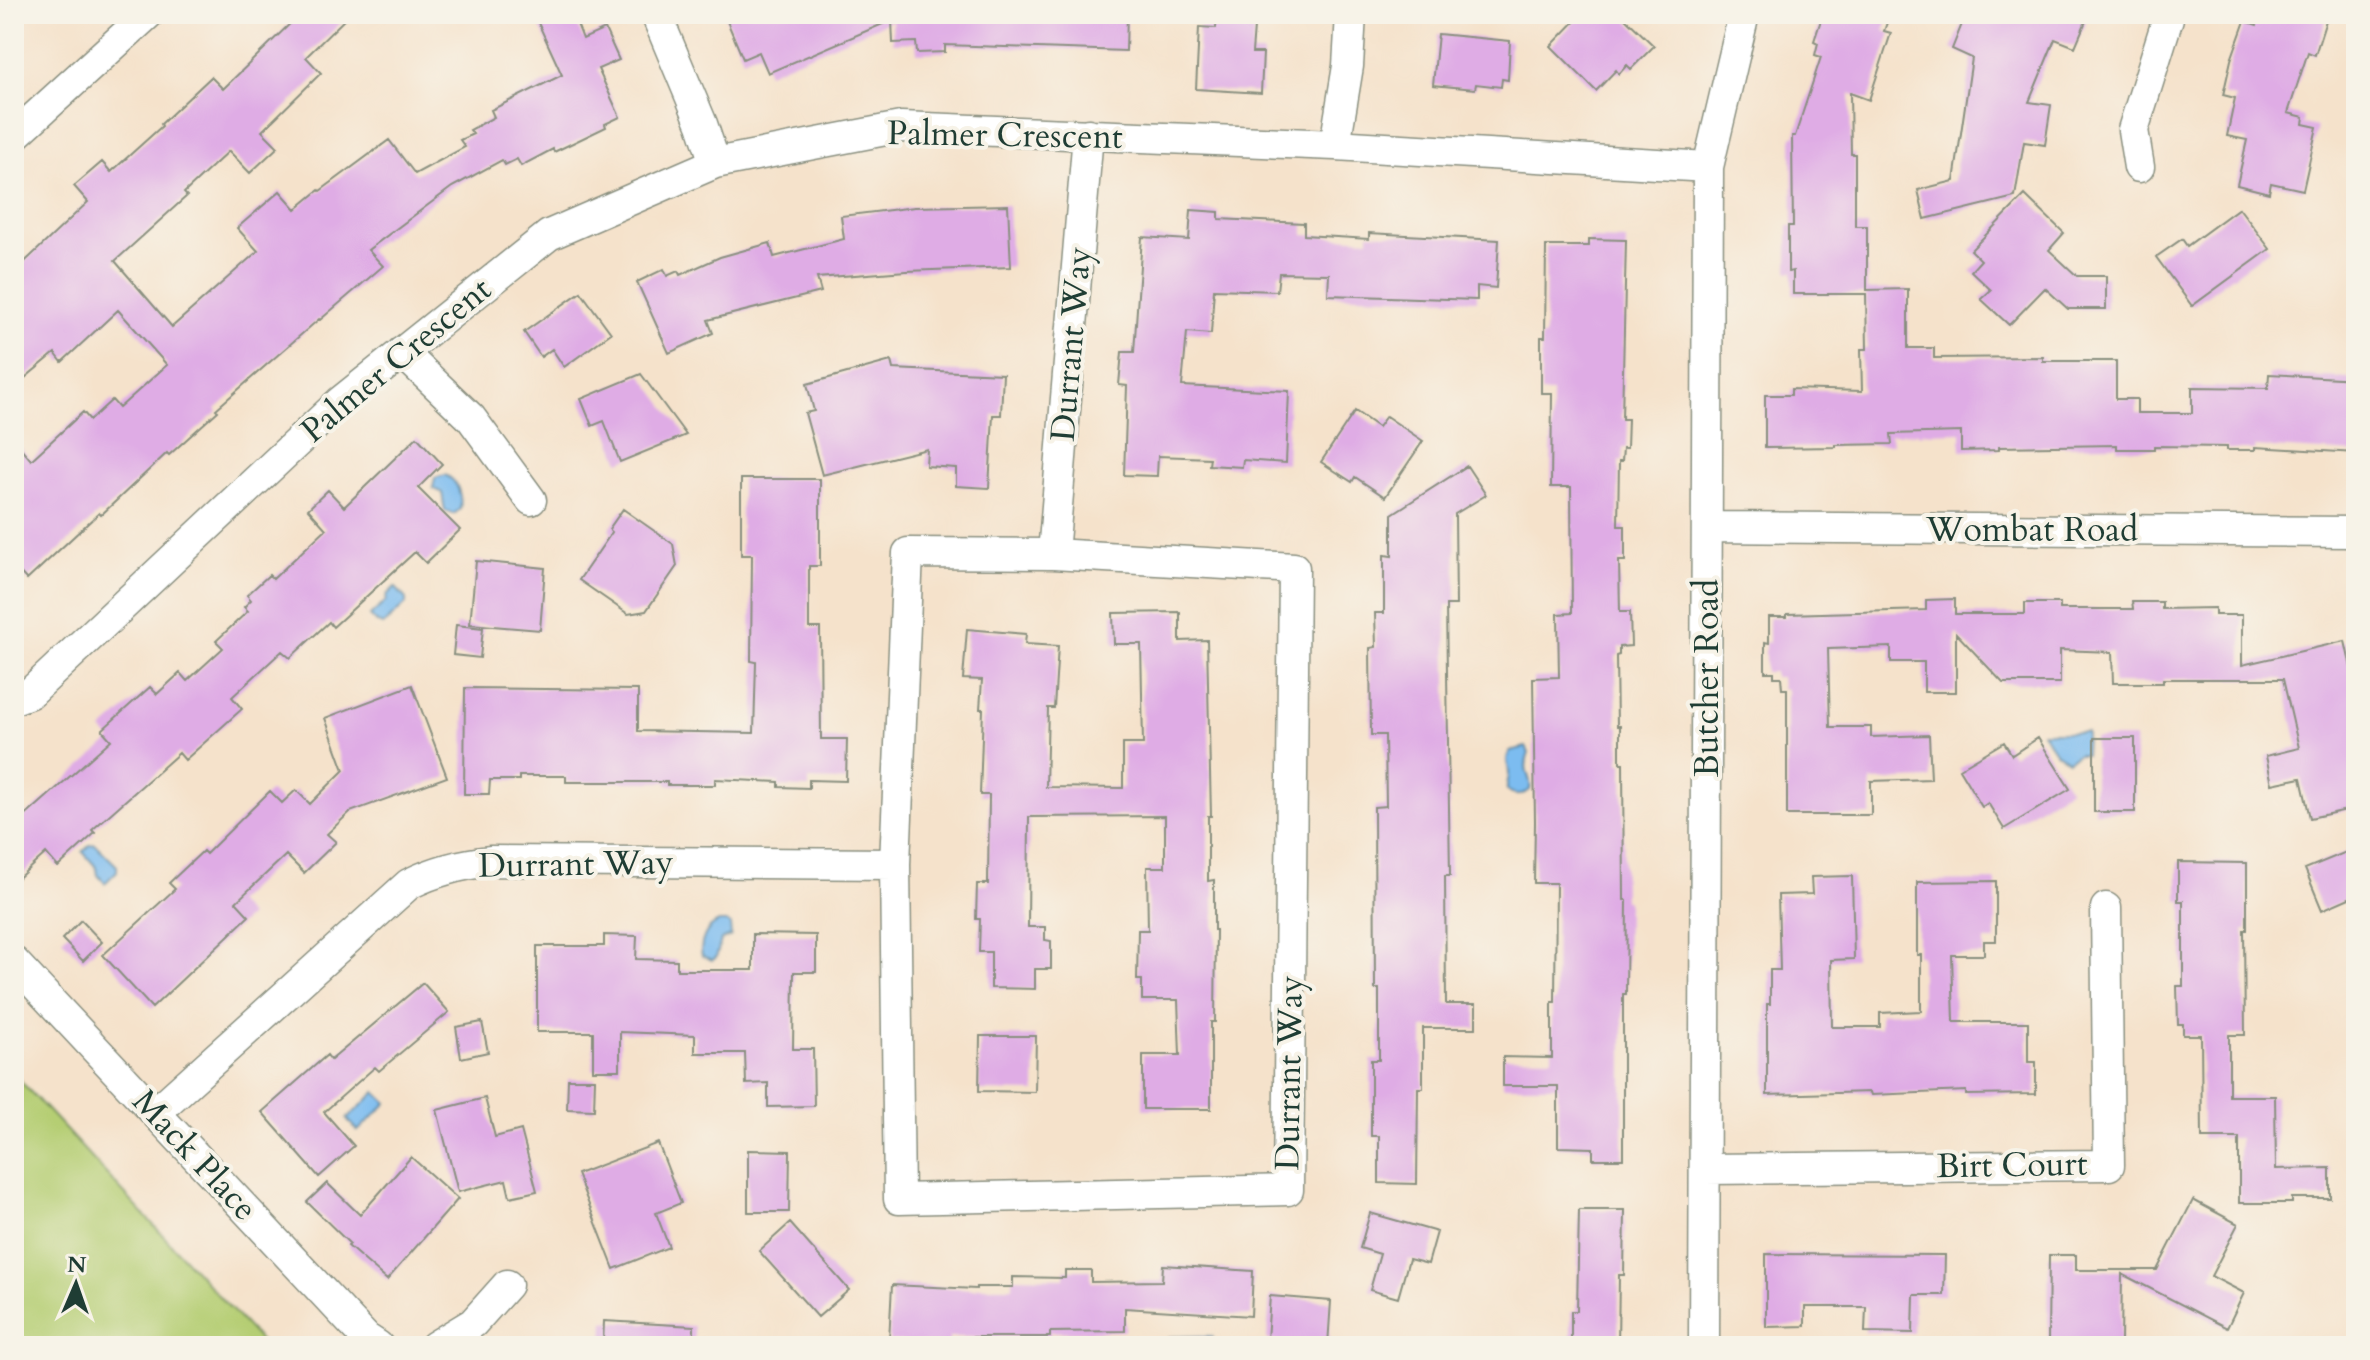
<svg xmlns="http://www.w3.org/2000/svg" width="2370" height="1360" viewBox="0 0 2370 1360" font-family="Cardo,serif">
	<rect width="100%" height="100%" fill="#f7f3e8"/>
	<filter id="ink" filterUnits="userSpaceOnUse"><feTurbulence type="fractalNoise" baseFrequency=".0125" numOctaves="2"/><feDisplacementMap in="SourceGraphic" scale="16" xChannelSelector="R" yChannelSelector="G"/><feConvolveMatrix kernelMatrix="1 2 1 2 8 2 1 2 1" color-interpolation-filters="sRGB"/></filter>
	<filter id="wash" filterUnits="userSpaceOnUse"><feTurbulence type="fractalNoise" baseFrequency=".006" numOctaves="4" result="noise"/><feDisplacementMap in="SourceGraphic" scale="32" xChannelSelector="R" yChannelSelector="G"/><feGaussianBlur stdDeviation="1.8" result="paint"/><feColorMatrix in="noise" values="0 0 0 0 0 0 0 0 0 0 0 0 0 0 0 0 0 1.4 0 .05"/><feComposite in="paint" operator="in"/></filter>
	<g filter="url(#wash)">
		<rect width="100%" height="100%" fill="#f5e2cb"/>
		<!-- green -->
		<path fill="#b5ce73" stroke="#6a8654" stroke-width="2" d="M14 1074 265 1346H14Z"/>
		<!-- water -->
		<path fill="#7cbcf0" stroke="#4e7c92" stroke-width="2" d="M445 475C458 480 462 496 460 509L454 514 445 511 442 493 433 488 435 478Z
			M395 587 406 599V604L383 625 377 623 370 616 386 601 387 595Z
			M2042 732H2086L2085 754H2078L2068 760 2056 753Z
			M1526 747 1529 753C1521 774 1533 776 1530 790 1524 795 1514 796 1507 790 1506 784 1509 780 1509 774 1509 764 1504 761 1510 751Z
			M95 844 117 866V871L105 883 98 875 97 868 83 852 90 845Z
			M719 922H726L730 925 731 936 721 940 716 958 712 960 702 956C699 943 706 927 719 922Z
			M376 1092 387 1103 358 1131 347 1119Z
			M1209 1336 1212 1337 1213 1346H1168L1169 1337Z"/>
		<g id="blocks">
			<!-- building -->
			<path fill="#dface5" d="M300 14H350L306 57 321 73 262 131 278 147 250 173 229 151 184 193 187 196 115 261 172 327 258 251 237 228 280 191 296 209 319 190 320 191 389 140 415 174 465 147 460 140 473 134 470 130 494 117 491 110 562 75 534 14H573L583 39 605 29 619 60 598 69 620 117 605 124 606 127 554 152 553 149 521 166 517 159 505 165 502 160 452 187 368 250 383 266 320 320 319 319 216 409 218 411 169 455 167 453 101 515 99 513 27 580 14 566V440L31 460 83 412 90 420 112 400 119 408 167 365 118 310 62 362 55 353 14 387V272L88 202 74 186 102 162 111 172 162 126 161 124 211 77 223 89Z
				M724 14H1127L1126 51 945 45V52L917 53 916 42 893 43 892 20 768 73 759 52 743 59Z
				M1217 14H1255L1252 53H1263L1261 93 1196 89 1199 27 1216 28Z
				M1582 14H1621L1654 46 1631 69 1627 65 1619 74 1616 70 1596 91 1551 46Z
				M1823 14H1890L1884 31 1891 33 1869 100 1850 93 1851 154H1855V226H1867V290L1908 289V348H1934V358L2043 357V361H2116V399H2137V413H2192V387L2268 388 2269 374 2356 379V453L2255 447V450H2227V447L2154 446V449H2117V445L1999 447V450L1961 451V432L1891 434 1892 444 1836 445V447L1765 448V395H1791V389L1862 391 1861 349H1867L1866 294H1793V271L1788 272V226H1793L1792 136H1795L1821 57 1815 55 1818 43 1814 41Z
				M1966 14H2089L2075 47 2055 39 2029 102 2051 105 2045 145 2024 142 2015 197 1925 219 1918 190 1954 181 1972 58 1952 49Z
				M2261 14H2328L2315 55 2308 52 2288 113 2304 117 2303 124 2317 127 2303 190 2271 183 2269 193 2237 185 2247 140 2227 136 2235 98 2223 95 2231 60 2245 21 2257 25Z
				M1438 34 1510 41 1508 80 1502 79 1501 87 1476 84 1475 89 1433 85Z
				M2025 195 2064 233 2049 250 2077 276H2106V309H2068L2045 288 2009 325 1981 299 1991 290 1971 271 1981 260 1971 250Z
				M1008 205 1011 267 906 271 817 278 821 292 708 320 713 333 669 353 637 282 664 269 667 276 678 271 680 275 720 257 770 243 774 257 844 239 841 216 915 207Z
				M2239 208 2270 249 2192 306 2156 257 2182 239 2187 246Z
				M1191 210 1219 212V219L1304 223V235L1369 239V233L1499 240 1496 288 1477 286V300L1328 295 1329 274 1279 273 1277 291 1214 289 1211 334 1187 332 1182 386 1289 391 1286 463 1243 460 1242 467 1209 465 1210 458 1158 456 1157 476 1124 475 1127 386 1119 385 1122 352H1134L1142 237 1189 240Z
				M1589 239 1626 240 1622 419H1628L1627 448H1623L1622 461H1619L1618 526H1625V561H1619L1620 612H1630L1631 646 1619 647V655L1616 656 1617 726H1620V763H1623L1624 900H1627L1626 994H1623V1159H1593V1148L1558 1147V1086H1503V1057L1552 1058V1002H1555L1556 883H1534L1535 822 1533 678 1559 677 1558 614 1572 613 1571 487H1551L1552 393H1541V337H1545L1546 246H1589Z
				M581 292 611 333 564 367 552 349 541 357 524 332Z
				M891 361 893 369 1003 374 1001 415H993L989 488 956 486V468L926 466 927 449 822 475 805 413 814 411 807 384Z
				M641 374 686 435 620 462 604 421 592 426 581 399Z
				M1355 411 1378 427 1386 416 1423 441 1385 497 1355 477 1352 482 1321 462Z
				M417 437 442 464 418 488 460 530 426 563 415 552 333 627 329 622 290 658 282 651 232 697 242 709 185 760 179 753 92 830 95 833 58 867 46 853 14 882V826L111 740 102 730 150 687 157 694 180 673 187 681 223 648 216 641 248 611 244 607 251 600 247 595 269 575 273 579 326 529 308 509 328 490 344 507Z
				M1467 466 1486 495 1455 514 1456 605H1446L1450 876H1445L1446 1004H1476V1028H1423V1088H1418L1417 1184 1379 1183V1136H1371V1060H1379V989H1375L1374 807 1386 806 1385 735H1371L1370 648 1376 647 1375 613H1384V555L1392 556V514Z
				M741 479H820V566H809V628H820L821 739H847L846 781 809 780V788L779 787V782L715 779V785H667V782H566V776H519V780H490L489 794H464L465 688 638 690V731L754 733 756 662 751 661 752 555H741Z
				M623 509 673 544 677 566 646 611 628 614 579 580 612 532 609 529Z
				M476 561 545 568 540 630 470 624Z
				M1955 599V614H2025V603H2060V609H2133L2132 602H2162V609L2215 608V615H2242V665L2345 641 2356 690V808L2310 818 2301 778 2272 784 2266 756 2299 748 2283 679H2163V683H2113L2112 652 2060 650V683H2003L1956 633V692H1924V662H1891V647L1828 649 1830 727H1871V737L1929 735 1931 779 1871 781V815H1787V689H1782L1781 677H1774V672H1765V642L1769 643V617H1787V614L1926 610V600Z
				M1180 612V641L1207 640 1211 816H1208V881L1214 880V930H1216L1215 1022H1211V1109H1143V1055H1180L1178 1000H1142V980H1137L1138 930H1148L1147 867H1165V816L1029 817 1028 927H1045V940L1051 941V969H1035V989L991 988V952H979L980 919H976L977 884H988L989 795H980L983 709H980L982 680 963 679 967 629 1026 634 1025 644 1058 646 1054 708H1048L1046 787 1123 788V744H1143L1141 644H1114L1113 613Z
				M456 625 483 628 480 658 453 655Z
				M412 685 447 777 350 812 327 834 336 842 304 873 286 855 236 902 249 916 152 1008 103 955 175 889 169 883 203 851 206 854 270 791 282 803 296 790 310 804 344 770 325 718Z
				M2038 738 2070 789 2004 829 1988 803 1982 807 1959 769 2004 742 2012 755Z
				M2094 738H2135V812H2094Z
				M2356 848V895L2322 910 2305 869Z
				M2178 862 2247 863V930H2244L2245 1035H2229V1096H2275L2276 1169 2330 1168V1198H2292V1203H2239V1138H2202L2201 1035H2183V1024H2178L2177 986H2183V901H2178Z
				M1852 876 1854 959 1831 960 1832 1027H1880V1013L1921 1011V955H1917V882L1996 881V941H1984V955H1952L1954 1022H2028V1062H2036V1094L1966 1095V1091L1871 1095 1870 1092 1767 1095V1004H1770V970H1780L1778 895 1812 894 1811 877Z
				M81 920 102 942 83 961 62 939Z
				M753 934 816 935V972H794L793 1049H813L814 1106 768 1107V1083L746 1084 745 1053H695V1035L620 1032V1070H593V1032H537V946H604V935L637 936 636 959 677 960V970H753Z
				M423 983 449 1012 379 1071 375 1067 324 1112 354 1146 319 1177 262 1112 327 1055 331 1060Z
				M482 1022 488 1052 461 1058 456 1027Z
				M980 1036H1036L1035 1092 979 1091Z
				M568 1079H595L594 1110 567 1109Z
				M485 1098 495 1137 521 1130 537 1191 510 1197 506 1180 458 1192 437 1110Z
				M658 1143 681 1203 656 1213 669 1247 614 1269 577 1174Z
				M748 1150 790 1151 789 1212H748Z
				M411 1157 458 1199 387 1280 348 1246 350 1244 307 1202 327 1183 360 1215Z
				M2193 1200 2238 1224 2211 1276 2244 1293 2227 1328 2122 1274 2121 1342H2048L2049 1255H2076V1270H2157Z
				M1579 1210H1625L1624 1275H1619L1618 1346H1571V1311H1577Z
				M1370 1213 1437 1232 1428 1264 1409 1259 1398 1298 1370 1290 1380 1254 1360 1248Z
				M790 1223 849 1290 818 1317 759 1251Z
				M1766 1254 1945 1255 1944 1295H1914L1913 1333 1865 1332 1866 1307H1805V1326L1766 1327Z
				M1163 1265 1253 1271 1251 1316 1125 1308V1331L1050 1332V1337H949V1344L889 1341 892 1285 976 1289V1287H1013V1277L1065 1278V1270H1091V1282L1162 1281Z
				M1270 1296 1331 1301 1328 1345 1267 1340Z
				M604 1321 694 1326V1346H603Z"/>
		</g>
	</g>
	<g filter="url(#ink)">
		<use href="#blocks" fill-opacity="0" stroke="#8a9080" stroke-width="2"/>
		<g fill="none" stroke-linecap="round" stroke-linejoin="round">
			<defs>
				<path id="minor" d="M656 14 702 124 715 163
					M14 136 148 14
					M1335 145 1348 66 1351 14
					M2139 167 2133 130 2168 18 2167 14
					M402 352 471 418 531 500
					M1708 527 2356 532
					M908 553 1053 554 1294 568 1288 1190 899 1199 895 864Z
					M1053 554 1088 134
					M14 699 30 693 340 402 549 235 715 163 901 127 1335 145 1708 167
					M14 962 366 1338 378 1346
					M156 1112 409 884C435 871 462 864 491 861L895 864
					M1705 1169 2109 1165 2106 908
					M435 1346 473 1323 507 1285
					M1704 1346 1708 167 1744 14"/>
			</defs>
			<!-- minor casing -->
			<use href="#minor" stroke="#8a9080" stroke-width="33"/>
			<!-- minor -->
			<use href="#minor" stroke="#fff" stroke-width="30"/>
		</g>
	</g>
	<g text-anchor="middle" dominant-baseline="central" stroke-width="8" stroke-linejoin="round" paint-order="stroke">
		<!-- street labels -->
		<g font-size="34" fill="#1f3d34" stroke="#f7f3e8">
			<text transform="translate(1005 135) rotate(1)">Palmer Crescent</text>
			<text transform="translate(1071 344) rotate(-85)">Durrant Way</text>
			<text transform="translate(396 360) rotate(-40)">Palmer Crescent</text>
			<text x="2032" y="530">Wombat Road</text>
			<text transform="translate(1707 678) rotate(-90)">Butcher Road</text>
			<text transform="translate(576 864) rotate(-1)">Durrant Way</text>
			<text transform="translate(1289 1073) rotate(-89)">Durrant Way</text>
			<text transform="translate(195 1155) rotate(47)">Mack Place</text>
			<text transform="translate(2012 1165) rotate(-1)">Birt Court</text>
		</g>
	</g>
	<!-- margin -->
	<rect width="2370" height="1360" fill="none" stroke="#f7f3e8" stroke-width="48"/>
	<!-- north arrow -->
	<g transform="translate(76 1284) rotate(2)" stroke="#f7f3e8" stroke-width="6" paint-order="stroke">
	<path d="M0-6L14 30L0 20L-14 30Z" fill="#1f3d34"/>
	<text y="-12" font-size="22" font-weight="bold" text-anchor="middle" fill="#1f3d34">N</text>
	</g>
</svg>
